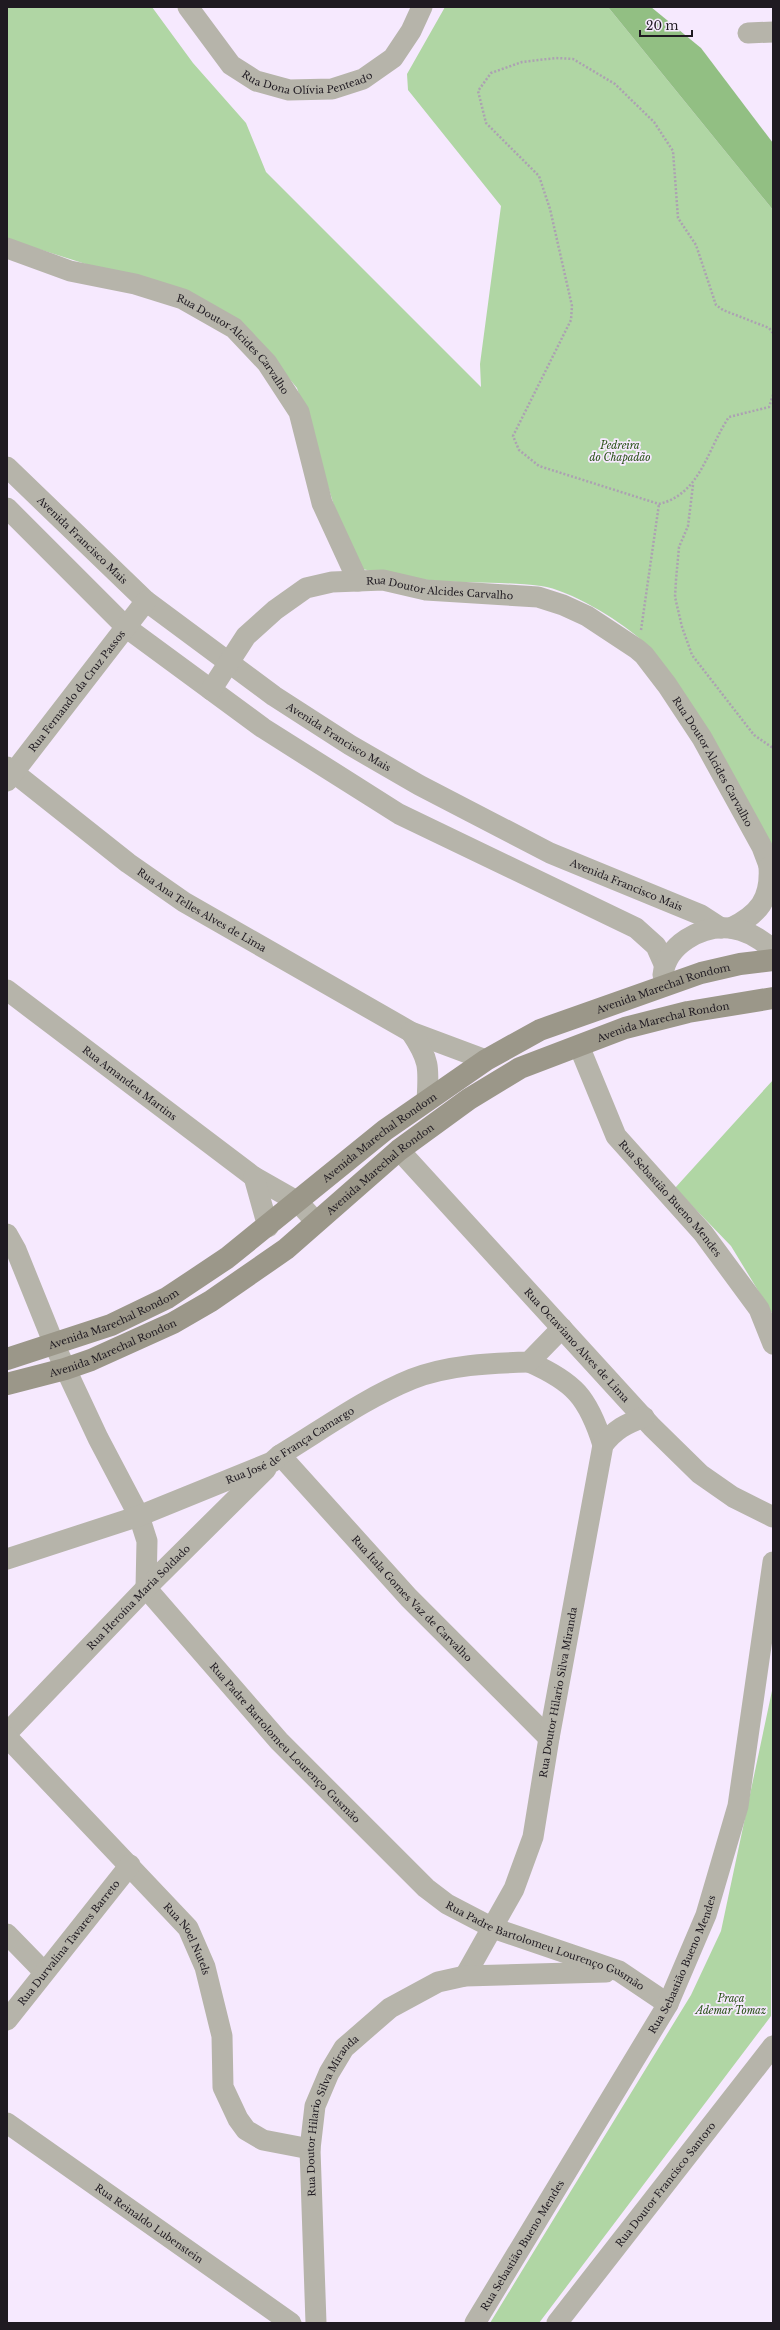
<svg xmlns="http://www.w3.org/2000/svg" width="780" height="2330" viewBox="0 0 780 2330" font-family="'Libre Baskerville',serif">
	<rect width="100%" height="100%" fill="#f6e9fe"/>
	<!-- green -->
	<path fill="#b0d6a4" d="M7 7H152L193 63 246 123 266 172 481 387 480 364 501 206 408 90 407 74 445 7H608L773 210V867L639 638C617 619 570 590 541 586 503 581 466 584 428 580 406 578 384 573 362 569L337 515 297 388 247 328 92 266 7 239Z
		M773 1080V1315L731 1246 675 1188Z
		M773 1686 771 2016 539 2323H490L691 1995 721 1931Z"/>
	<!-- forest -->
	<path fill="#92bf83" d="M608 7H651L701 48 773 143V210Z"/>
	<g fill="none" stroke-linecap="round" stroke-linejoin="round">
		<!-- path -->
		<path stroke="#aca1b2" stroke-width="2.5" stroke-dasharray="2 2" stroke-linecap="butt" d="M773 333 769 328 723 310 716 305 696 245 678 218 673 151 654 122 615 84 573 59 556 58 522 62 491 73 478 91 486 123 539 176 550 209 572 306 571 320 513 436 519 450 539 466 659 504C701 494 707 449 729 417L769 407 773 395
			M693 485 688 526 679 547 676 580 675 597 682 627 692 655 754 735 773 748
			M641 630 659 504"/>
		<!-- street -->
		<g stroke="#b6b4aa" stroke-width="21">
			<path id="s1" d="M188 7 231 65 256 81 289 90 332 89 363 79 393 58 411 31 422 7"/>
			<path d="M748 33 773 32"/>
			<path id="s2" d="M7 248 70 271 135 284 183 299 234 328 267 363 299 412 322 503 358 581 383 580 426 590 538 597 563 605 587 616 637 649 644 655 667 685 702 738 762 847 773 876"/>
			<path id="s3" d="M7 467 146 601 274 696 350 745 419 785 550 853 701 915 721 928"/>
			<path d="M7 508 127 628 263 728 399 814 636 928 656 946 664 964"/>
			<path d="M211 690 246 636 275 610 306 588 332 582 358 581"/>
			<path id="s4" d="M7 767 128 863 184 902 411 1032 486 1060"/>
			<path id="s5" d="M7 781 146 601"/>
			<path d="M731 928C759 914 771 899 769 867"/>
			<path d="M663 975C666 945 701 925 730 928 746 930 761 939 773 950"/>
			<path id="s6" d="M7 990 254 1177 298 1202 316 1222"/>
			<path d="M411 1032C430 1060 429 1068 427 1101"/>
			<path id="s7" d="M579 1046 616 1136 703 1233 759 1309 773 1344"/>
			<path id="s8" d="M399 1150 652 1427 700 1474 733 1497 773 1517"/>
			<path d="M254 1177 268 1227"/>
			<path id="s9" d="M7 1234 16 1250 54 1344 98 1438 139 1516 147 1541 146 1588 279 1741 426 1888 447 1904 493 1928 619 1971 668 2004"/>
			<path d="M529 1362C574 1382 588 1397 603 1445"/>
			<path id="s10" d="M280 1455 409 1598 549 1738"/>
			<path id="s11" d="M7 1559 139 1516 272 1462 280 1455C323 1429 365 1398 412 1379 448 1365 490 1363 529 1362L562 1328"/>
			<path id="s12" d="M7 1733 146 1588 266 1469"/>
			<path id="s13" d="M7 1737 188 1928 205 1967 222 2036 223 2087 238 2119 246 2130 263 2140 310 2149"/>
			<path d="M7 1934 44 1972"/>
			<path id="s14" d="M465 1976 514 1889 533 1837 549 1738 603 1445C615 1429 626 1424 644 1417"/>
			<path id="s15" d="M7 2020 130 1865"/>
			<path id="s16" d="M7 2123 291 2323"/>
			<path id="s17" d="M316 2323 310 2149 315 2106 329 2073 344 2048 390 2008 438 1982 465 1976 606 1972"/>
			<path id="s18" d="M475 2323 668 2004 706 1915 738 1806 773 1562"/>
			<path id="s19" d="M557 2323 773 2046"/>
		</g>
		<!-- secondary -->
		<g stroke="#9b9789" stroke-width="22">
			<path id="s20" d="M7 1359 111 1325 167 1298 227 1258 385 1130 486 1060 540 1030 701 973 740 964 773 960"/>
			<path id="s21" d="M7 1384 65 1369 91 1360 173 1323 211 1301 286 1249 399 1150 469 1099 520 1068 625 1028 688 1012 773 998"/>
		</g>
	</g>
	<g text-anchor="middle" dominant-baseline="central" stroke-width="3.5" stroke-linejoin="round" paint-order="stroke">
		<!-- street labels -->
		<g font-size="10" fill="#1f1a21" stroke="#f6e9fe">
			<text stroke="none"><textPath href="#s1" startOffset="154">Rua Dona Olívia Penteado</textPath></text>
			<text stroke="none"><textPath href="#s2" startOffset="252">Rua Doutor Alcides Carvalho</textPath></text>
			<text stroke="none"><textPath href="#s3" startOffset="105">Avenida Francisco Mais</textPath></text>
			<text stroke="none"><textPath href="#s2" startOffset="611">Rua Doutor Alcides Carvalho</textPath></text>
			<text stroke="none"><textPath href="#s5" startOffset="114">Rua Fernando da Cruz Passos</textPath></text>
			<text stroke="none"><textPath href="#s3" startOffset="429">Avenida Francisco Mais</textPath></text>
			<text stroke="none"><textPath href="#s2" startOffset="959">Rua Doutor Alcides Carvalho</textPath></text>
			<text stroke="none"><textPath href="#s3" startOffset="753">Avenida Francisco Mais</textPath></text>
			<text stroke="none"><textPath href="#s4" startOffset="242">Rua Ana Telles Alves de Lima</textPath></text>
			<text stroke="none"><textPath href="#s20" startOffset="762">Avenida Marechal Rondom</textPath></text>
			<text stroke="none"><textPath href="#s21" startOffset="760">Avenida Marechal Rondon</textPath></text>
			<text stroke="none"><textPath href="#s6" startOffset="154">Rua Amandeu Martins</textPath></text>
			<text stroke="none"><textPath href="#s20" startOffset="438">Avenida Marechal Rondom</textPath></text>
			<text stroke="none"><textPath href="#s21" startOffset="436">Avenida Marechal Rondon</textPath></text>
			<text stroke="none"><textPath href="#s7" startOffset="180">Rua Sebastião Bueno Mendes</textPath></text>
			<text stroke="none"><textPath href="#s20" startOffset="114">Avenida Marechal Rondom</textPath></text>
			<text stroke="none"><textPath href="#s8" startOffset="264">Rua Octaviano Alves de Lima</textPath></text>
			<text stroke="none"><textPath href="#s21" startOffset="112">Avenida Marechal Rondon</textPath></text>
			<text stroke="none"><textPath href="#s11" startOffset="306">Rua José de França Camargo</textPath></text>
			<text stroke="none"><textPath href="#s12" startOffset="189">Rua Heroína Maria Soldado</textPath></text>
			<text stroke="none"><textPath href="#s10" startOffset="195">Rua Ítala Gomes Vaz de Carvalho</textPath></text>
			<text stroke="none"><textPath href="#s14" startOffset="302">Rua Doutor Hilario Silva Miranda</textPath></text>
			<text stroke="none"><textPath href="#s9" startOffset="593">Rua Padre Bartolomeu Lourenço Gusmão</textPath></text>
			<text stroke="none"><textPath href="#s13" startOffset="272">Rua Noel Nutels</textPath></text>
			<text stroke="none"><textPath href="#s15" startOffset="99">Rua Durvalina Tavares Barreto</textPath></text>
			<text stroke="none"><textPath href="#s9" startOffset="929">Rua Padre Bartolomeu Lourenço Gusmão</textPath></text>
			<text stroke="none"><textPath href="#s18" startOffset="415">Rua Sebastião Bueno Mendes</textPath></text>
			<text stroke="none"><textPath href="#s17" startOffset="213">Rua Doutor Hilario Silva Miranda</textPath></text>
			<text stroke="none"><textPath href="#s19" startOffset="176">Rua Doutor Francisco Santoro</textPath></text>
			<text stroke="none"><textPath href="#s16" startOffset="174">Rua Reinaldo Lubenstein</textPath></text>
			<text stroke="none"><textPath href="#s18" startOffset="91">Rua Sebastião Bueno Mendes</textPath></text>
		</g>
		<!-- park labels -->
		<g font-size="10" font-style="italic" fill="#244e12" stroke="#f6e9fe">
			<text x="620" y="445">Pedreira<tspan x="620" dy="12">do Chapadão</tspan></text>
			<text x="731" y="1998">Praça<tspan x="731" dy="12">Ademar Tomaz</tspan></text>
		</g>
	</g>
	<!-- border -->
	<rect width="780" height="2330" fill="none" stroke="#1f1a21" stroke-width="16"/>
	<!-- scale -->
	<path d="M640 30v6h52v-6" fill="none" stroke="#1f1a21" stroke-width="2"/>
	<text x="646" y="30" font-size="12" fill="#1f1a21" stroke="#f6e9fe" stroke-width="3" paint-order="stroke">20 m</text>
</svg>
